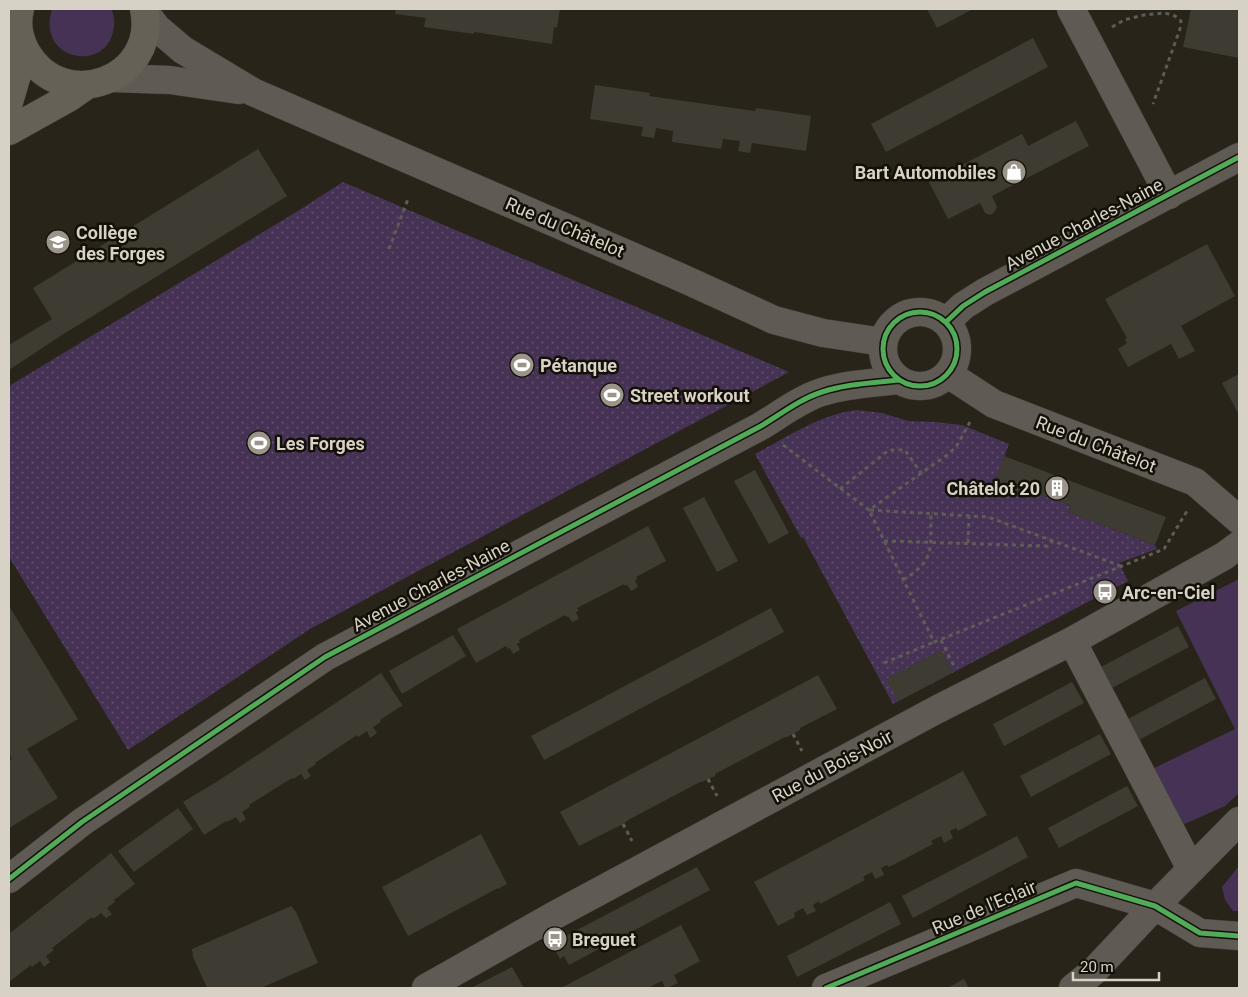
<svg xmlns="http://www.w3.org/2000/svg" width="1248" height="997" viewBox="0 0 1248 997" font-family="Roboto,sans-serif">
	<defs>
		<pattern id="park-dots" width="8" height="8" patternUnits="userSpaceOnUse" patternTransform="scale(1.25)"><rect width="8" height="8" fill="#463254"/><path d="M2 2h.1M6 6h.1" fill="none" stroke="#604f6b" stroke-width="1.8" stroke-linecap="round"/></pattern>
	</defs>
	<rect width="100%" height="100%" fill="#28241a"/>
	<!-- green -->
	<path fill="#463254" d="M52 9H111C115 16 115 23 113 32 104 73 36 60 52 9Z
		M1239 579V793L1225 806 1178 827 1148 771 1235 729 1176 611Z
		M1239 866V911H1233L1225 900 1222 887Z"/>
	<!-- park -->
	<path fill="url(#park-dots)" d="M343 182 789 372 310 629 128 750 9 557V386L293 214Z
		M857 410 882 413 908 421 935 422 962 425 1009 444 994 484 1032 498 1034 492 1071 506 1068 512 1155 545 1157 549 1119 563 1128 581 893 704 803 537 801 538 755 454C787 437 821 414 857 410Z"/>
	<!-- building -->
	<path fill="#3e3b32" d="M396 9H560L557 28 554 27 552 44 474 32V34L424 27 426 18 395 14Z
		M927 9H973L937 28Z
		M1191 9H1239V58L1183 47Z
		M1033 38 1048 67 886 152 871 124Z
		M595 85 650 93 649 96 755 111 756 108 811 116 806 151 752 143 750 153 738 151 740 141 723 139 721 149 672 142 673 131 656 128 654 138 641 136 643 127 590 119Z
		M1076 121 1089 146 992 196 997 207 995 211 992 214 990 215 985 213 980 203 948 219 929 182 1022 134 1028 146Z
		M258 149 287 196 62 335 9 370V345L52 319 33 288Z
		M1207 244 1235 296 1181 326 1195 351 1179 359 1171 344 1128 367 1118 349 1127 343 1125 339 1127 338 1105 299Z
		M1239 374V415L1222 383Z
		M1004 456 1166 517 1155 545 1068 512 1071 506 1034 492 1032 498 994 484Z
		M755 470 789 533 769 544 734 481Z
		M704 497 738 561 717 572 683 508Z
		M648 526 666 561 636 577 637 579 635 581 638 587 631 591 627 585 625 586 624 584 577 608 579 611 576 612 579 619 572 622 568 616 566 617 565 615 519 640 520 642 517 644 520 650 513 654 510 648 508 649 506 646 476 663 457 629Z
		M9 606 78 719 27 749 58 798 9 828V761L12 759 9 753Z
		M771 608 784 632 544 760 531 736Z
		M1178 626 1189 647 1110 689 1099 668Z
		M453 635 466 656 402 694 389 671Z
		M941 650 953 672 898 701 886 679Z
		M381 673 403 706 400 707 380 720 381 722 373 727 377 733 370 738 367 731 358 737 357 735 315 763 316 764 307 770 311 776 305 780 301 774 293 779 292 778 249 805 250 807 242 812 246 819 240 823 236 817 227 822 226 821 204 835 183 802 218 781Z
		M818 675 837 709 800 728V730L787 737H785L715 774V776L702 782H700L630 819 623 824 579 846 560 812Z
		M1205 678 1216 699 1137 741 1126 720Z
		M1072 682 1084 703 1004 746 993 724Z
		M1100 734 1111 754 1031 797 1020 776Z
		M963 771 987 815 958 831 956 828 950 831 953 838 944 843 941 836 931 841 933 844 916 853 889 867 887 865 881 868 884 875 875 879 872 872 863 877 865 880 820 904 819 901 813 905 816 911 807 915 803 908 794 913 795 917 778 926 754 882Z
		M1127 786 1138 806 1059 848 1048 828Z
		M178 808 193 829 134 872 118 851Z
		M481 834 507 884 498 889V888L408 936 382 887Z
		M1017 836 1028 857 913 918 902 896Z
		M111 853 135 884 114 900 115 902 107 908 112 914 106 918 101 913 93 919 92 917 52 948 54 950 46 956 50 962 44 967 40 961 32 967 31 965 9 982V934Z
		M697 867 710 890 569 965 564 956 560 959 554 948 559 946 556 941Z
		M890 902 901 924 797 977 787 956Z
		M291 906 296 912 318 963 261 988H207L193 957 192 949Z
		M681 925 700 961 674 975 678 983 667 988H665L662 981 648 988H561Z
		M512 967 524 988H471Z
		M964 979 969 988H947Z"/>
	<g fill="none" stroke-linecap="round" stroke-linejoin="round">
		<defs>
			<path id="minor" d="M1071 9 1169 195
				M146 14 157 28 183 50 253 92 682 278 774 320 823 333 883 342
				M112 78 170 80 239 90
				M883 349a37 37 0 1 1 74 0a37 37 0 1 1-74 0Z
				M946 322 963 306 985 292 1239 157
				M948 374 994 404 1195 482 1239 520
				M1072 641 1191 869
				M9 879 82 822 325 657 761 426C781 414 800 399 822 392 846 384 873 383 899 380
				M426 988 555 915 936 710 1072 641 1224 556 1239 545
				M826 988 1076 883 1155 906 1200 933 1239 936
				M1073 988 1094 971 1155 906 1239 821"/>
			<path id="major" d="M20 9C16 23 19 40 27 53 64 115 159 79 144 9
				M9 102 19 68 24 48
				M9 131 70 97 87 85"/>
		</defs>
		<!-- minor casing -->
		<use href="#minor" stroke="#444038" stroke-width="29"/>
		<!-- major casing -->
		<use href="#major" stroke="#444038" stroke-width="29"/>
		<!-- path -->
		<path stroke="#5f5c56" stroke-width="3" stroke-dasharray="4 4" stroke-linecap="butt" d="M1112 27 1124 20 1144 15 1165 13 1175 16 1181 21 1180 29 1153 104
			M389 249 408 199
			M783 445 869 510 947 455 956 447 970 422
			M840 489 889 450H905L921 473
			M884 541 1047 546 1053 541
			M968 543 969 516
			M1121 566 988 517 869 510 934 642 1164 549 1187 511
			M903 580C936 560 930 548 931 514
			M941 640 955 668
			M884 663 934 642
			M793 734 802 751
			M708 779 717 796
			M623 824 632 841"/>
		<!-- minor -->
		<use href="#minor" stroke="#5f5b54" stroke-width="28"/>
		<!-- major -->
		<use href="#major" stroke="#666156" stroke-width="28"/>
		<defs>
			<path id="cycleway" d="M883 349a37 37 0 1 1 74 0a37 37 0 1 1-74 0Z
				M946 322 963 306 985 292 1239 157
				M9 879 82 822 325 657 761 426C781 414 800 399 822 392 846 384 873 383 899 380
				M826 988 1076 883 1155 906 1200 933 1239 936"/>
		</defs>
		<!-- cycleway casing -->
		<use href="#cycleway" stroke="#131008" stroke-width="8"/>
		<!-- cycleway -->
		<use href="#cycleway" stroke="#51ab58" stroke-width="5"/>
	</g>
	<!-- icons -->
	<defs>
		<symbol id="shop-disc" viewBox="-11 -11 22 22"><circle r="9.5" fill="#9a948a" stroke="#131008"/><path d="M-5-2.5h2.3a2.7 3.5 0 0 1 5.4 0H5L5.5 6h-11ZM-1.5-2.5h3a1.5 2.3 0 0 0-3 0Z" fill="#fff"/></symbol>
		<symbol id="school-disc" viewBox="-11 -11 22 22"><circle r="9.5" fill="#9a948a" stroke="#131008"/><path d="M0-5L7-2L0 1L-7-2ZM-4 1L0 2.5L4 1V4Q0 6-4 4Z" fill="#fff"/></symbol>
		<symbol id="stadium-disc" viewBox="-11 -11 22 22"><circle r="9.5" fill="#9a948a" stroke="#131008"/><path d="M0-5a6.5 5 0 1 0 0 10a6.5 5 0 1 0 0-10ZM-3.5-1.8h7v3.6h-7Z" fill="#fff"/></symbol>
		<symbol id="building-disc" viewBox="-11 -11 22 22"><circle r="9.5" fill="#9a948a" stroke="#131008"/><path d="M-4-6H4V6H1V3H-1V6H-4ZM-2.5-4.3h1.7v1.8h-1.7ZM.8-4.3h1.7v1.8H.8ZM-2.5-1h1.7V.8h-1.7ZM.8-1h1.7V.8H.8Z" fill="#fff"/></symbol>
		<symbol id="bus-disc" viewBox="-11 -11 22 22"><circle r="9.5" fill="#9a948a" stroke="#131008"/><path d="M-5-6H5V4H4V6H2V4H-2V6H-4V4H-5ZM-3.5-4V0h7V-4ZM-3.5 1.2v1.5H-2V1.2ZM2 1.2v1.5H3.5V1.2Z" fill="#fff"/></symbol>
	</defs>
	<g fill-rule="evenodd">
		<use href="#shop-disc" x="1000" y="158" width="28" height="28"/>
		<use href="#school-disc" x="44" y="228" width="28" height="28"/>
		<use href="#stadium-disc" x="508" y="351" width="28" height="28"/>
		<use href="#stadium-disc" x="598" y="381" width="28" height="28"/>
		<use href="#stadium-disc" x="245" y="429" width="28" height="28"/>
		<use href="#building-disc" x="1043" y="474" width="28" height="28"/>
		<use href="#bus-disc" x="1091" y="578" width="28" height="28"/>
		<use href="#bus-disc" x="541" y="925" width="28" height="28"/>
	</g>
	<g text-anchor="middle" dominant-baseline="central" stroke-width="5" stroke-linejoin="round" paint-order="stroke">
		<!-- poi labels -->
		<g font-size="18" font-weight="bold" fill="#d7d1c6" stroke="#131008" text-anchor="start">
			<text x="996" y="172" text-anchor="end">Bart Automobiles</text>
			<text x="76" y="232">Collège<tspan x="76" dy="21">des Forges</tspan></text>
			<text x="540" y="365">Pétanque</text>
			<text x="630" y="395">Street workout</text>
			<text x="276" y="443">Les Forges</text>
			<text x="1040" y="488" text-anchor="end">Châtelot 20</text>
			<text x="1122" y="592">Arc-en-Ciel</text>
			<text x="572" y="939">Breguet</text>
		</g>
		<!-- street labels -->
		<g font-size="18" fill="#d7d1c6" stroke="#131008">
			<text transform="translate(1084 224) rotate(-28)">Avenue Charles-Naine</text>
			<text transform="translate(565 227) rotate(23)">Rue du Châtelot</text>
			<text transform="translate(1096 444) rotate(21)">Rue du Châtelot</text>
			<text transform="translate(431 585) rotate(-28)">Avenue Charles-Naine</text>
			<text transform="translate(832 766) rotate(-28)">Rue du Bois-Noir</text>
			<text transform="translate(984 907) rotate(-23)">Rue de l'Eclair</text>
		</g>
	</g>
	<!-- border -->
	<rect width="1248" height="997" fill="none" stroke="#d7d1c6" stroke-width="20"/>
	<!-- scale -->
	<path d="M1073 972v8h86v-8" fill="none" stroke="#d7d1c6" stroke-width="2.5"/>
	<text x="1080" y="972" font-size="15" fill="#d7d1c6" stroke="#131008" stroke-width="4" paint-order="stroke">20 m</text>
</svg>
